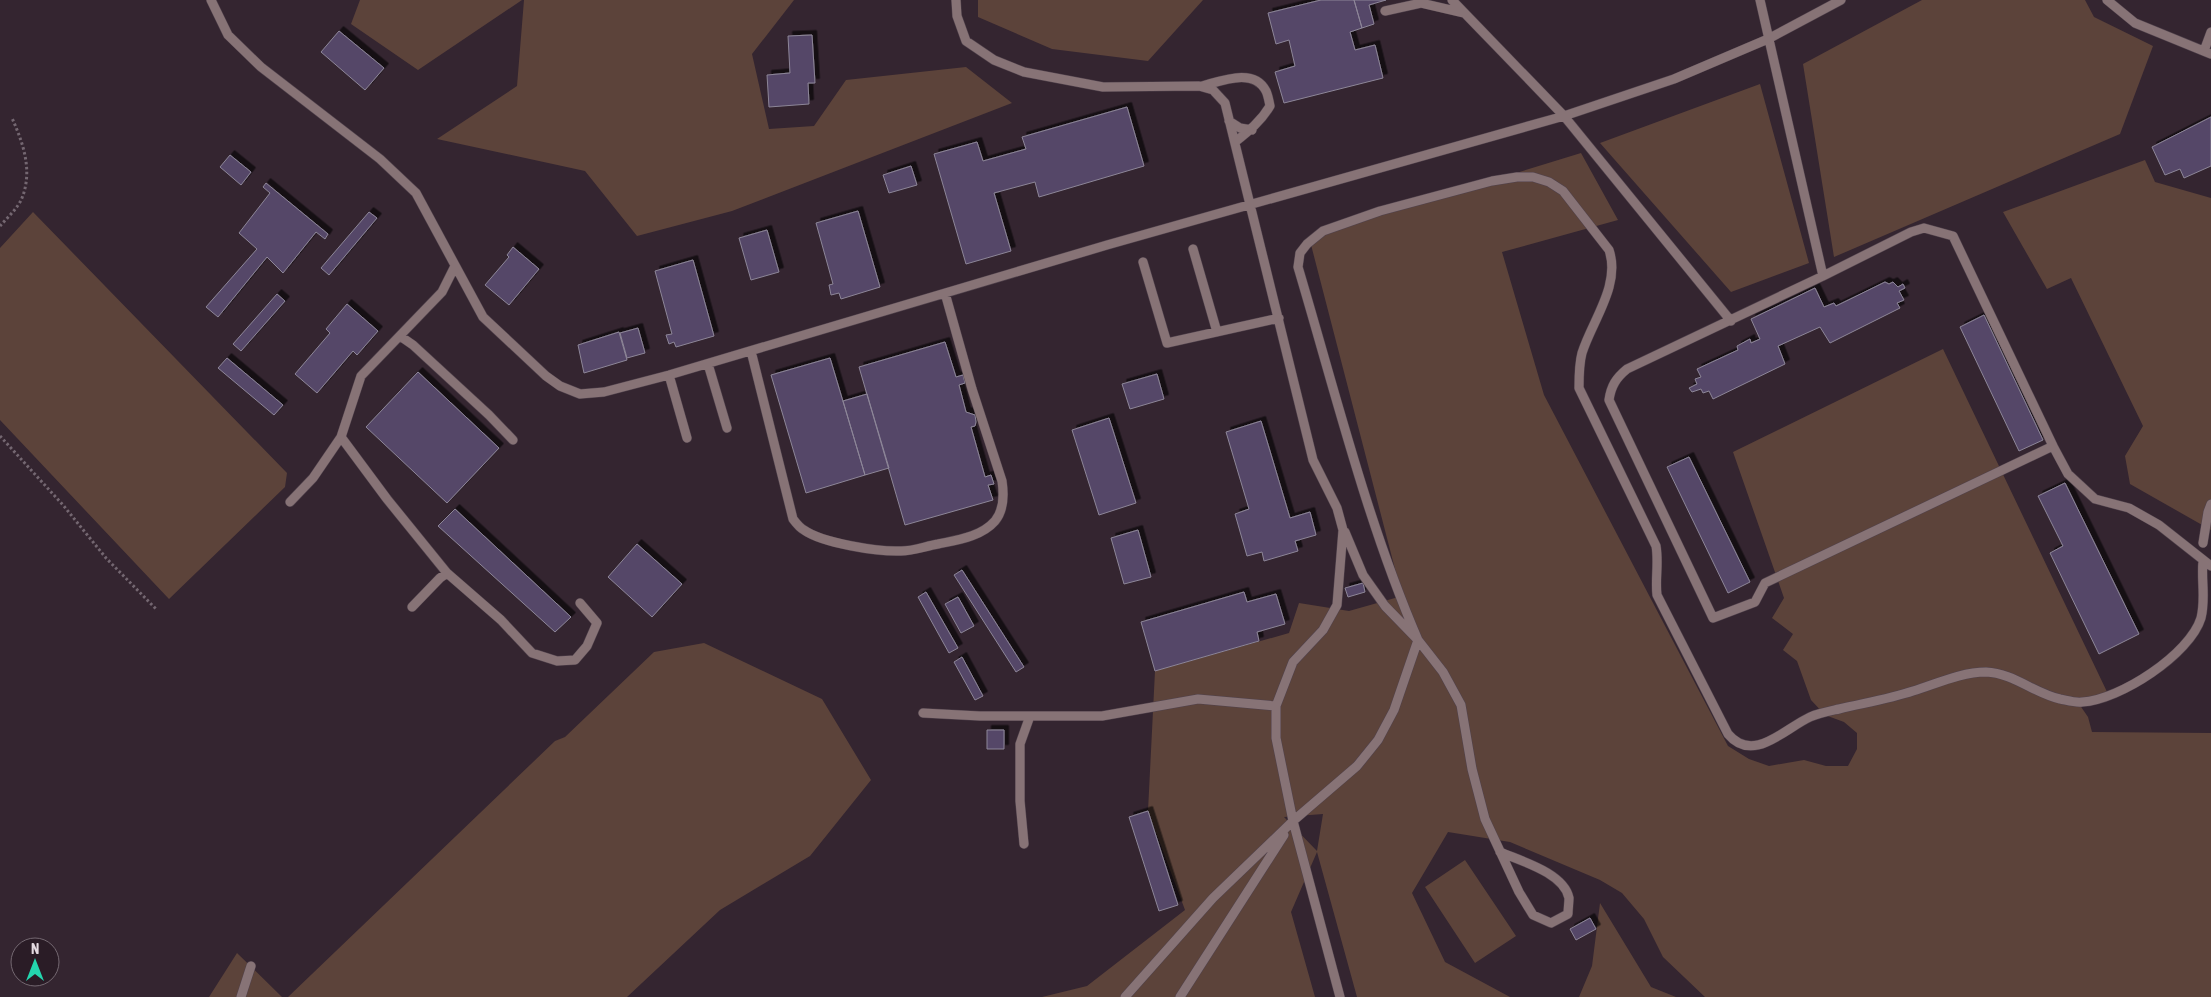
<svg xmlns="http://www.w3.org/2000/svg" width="2211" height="997" viewBox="0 0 2211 997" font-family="'Asap Condensed',sans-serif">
	<defs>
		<filter id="shadow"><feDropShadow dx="4.5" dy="-4.5" stdDeviation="0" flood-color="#0009"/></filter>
	</defs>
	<rect width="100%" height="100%" fill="#342530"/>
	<!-- green -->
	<path fill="#5c433a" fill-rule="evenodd" d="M360 0H522L418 70 351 24Z
		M524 0H794L752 54 769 129 814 126 846 80 966 67 1012 103 732 211 637 236 585 171 437 139 517 86Z
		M978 0H1203L1148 61 1052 49 978 17Z
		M1922 0H2085L2094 17 2153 46 2120 134 1834 257 1803 64Z
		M1760 84 1809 263 1731 292 1600 143Z
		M1581 153 1618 220 1502 252 1544 395 1728 746 1749 759 1769 766 1804 760 1826 766H1848L1857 749V733L1844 722 1825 715 1811 700 1797 661 1783 650 1793 634 1772 618 1784 598 1733 452 1943 349 2109 696 2077 701 2088 717 2092 732 2211 733V997H1705L1663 957 1644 919 1622 893 1600 880 1510 842 1448 832 1412 893 1445 962 1510 997H1357L1317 852 1291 912 1315 997H1042L1087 986 1185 910 1148 811 1155 671 1289 633 1299 603 1349 611 1402 596 1309 237ZM1323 814 1317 851 1284 817Z
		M2145 160 2155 182 2211 198V530L2130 484 2125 456 2143 426 2071 278 2047 289 2003 212Z
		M33 212 287 473 285 487 169 599 0 420V248Z
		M704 643 822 699 871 780 810 856 720 910 627 997H288L555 741 565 737 654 652Z
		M1465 860 1516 936 1475 963 1425 887Z
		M1600 903 1651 987 1676 997H1579L1592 966Z
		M237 953 282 997H209Z"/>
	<!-- building -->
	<path fill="#554768" stroke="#8d8698" filter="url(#shadow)" d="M1354 0H1386L1369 5 1374 24 1362 28Z
		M1354 0 1362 28 1350 32 1355 50 1375 45 1383 78 1284 103 1275 72 1295 66 1289 40 1276 44 1268 13 1321 0Z
		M339 31 384 68 365 90 321 52Z
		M812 35 815 83H808L809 104 769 107 767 75 790 73 788 36Z
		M1127 107 1144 166 1039 197 1035 182 994 193 1011 251 966 264 934 154 977 142 983 161 1026 149 1022 137Z
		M2211 117V166L2184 178 2180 169 2165 175 2152 147Z
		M230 155 251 172 241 185 220 167Z
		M911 166 917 185 889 193 883 175Z
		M266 183 328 234 325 239 316 232 283 273 267 257 218 317 206 307 257 249 239 233 270 193 263 187Z
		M858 211 880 287 841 299 839 293 831 295 829 285 833 284 816 223Z
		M369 212 377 218 329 275 321 268Z
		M767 230 779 272 751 280 739 238Z
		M513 247 539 269 509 305 485 285 509 257 507 255Z
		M693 260 714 336 676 347 674 342 669 344 666 335 672 334 655 271Z
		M1885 282 1889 284 1893 282 1898 287 1903 284 1905 288 1899 291 1904 300 1897 303 1900 308 1830 343 1820 327 1778 346 1785 364 1713 399 1709 391 1703 393 1701 389 1692 392 1689 388 1697 384 1695 379 1701 377 1697 369 1738 350 1737 346 1750 339 1751 343 1760 339 1751 319 1815 288 1824 307 1834 303 1836 306Z
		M277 294 285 301 241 351 233 344Z
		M347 304 378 331 357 355 353 351 317 393 295 374 330 333 326 329Z
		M1984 315 2043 440 2019 451 1960 327Z
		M638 328 645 353 627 358 620 333Z
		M619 332 627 360 584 373 578 345Z
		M945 342 956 377 963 375 965 383 959 385 966 412 975 415 976 422 975 426 971 427 985 477 991 475 994 484 988 485 993 500 905 525 859 367Z
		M227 358 283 405 274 415 218 368Z
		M830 358 865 475 806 493 771 375Z
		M418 372 499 448 447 503 366 427Z
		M1157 374 1164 399 1130 409 1122 384Z
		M867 394 889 468 865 475 843 401Z
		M1109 418 1136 503 1099 515 1072 430Z
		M1261 421 1290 518 1310 512 1316 535 1295 541 1298 551 1264 561 1262 552 1247 556 1235 514 1249 509 1226 432Z
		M1689 457 1750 582 1728 593 1667 467Z
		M2065 483 2139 634 2099 654 2050 553 2063 546 2038 496Z
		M455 509 571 617 555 632 438 526Z
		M1138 530 1151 577 1124 584 1111 538Z
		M637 544 682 584 652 617 608 577Z
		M962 570 1024 667 1016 672 954 575Z
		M1363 583 1365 592 1348 597 1345 588Z
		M926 592 958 648 949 653 918 597Z
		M1244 592 1247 602 1276 594 1285 624 1257 632 1259 641 1155 671 1141 622Z
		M958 597 974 626 961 633 945 604Z
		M962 657 983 696 975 700 954 662Z
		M987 730H1004V749H987Z
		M1148 811 1178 905 1159 911 1129 817Z
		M1590 918 1596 929 1576 940 1570 929Z"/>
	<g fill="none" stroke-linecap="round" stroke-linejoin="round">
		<defs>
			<path id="service" d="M211 0 228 35 261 67 380 159 416 193 483 317 546 376 560 386 580 394 604 392 669 375 1107 245 1564 116 1674 79 1768 39 1841 0
				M956 0 957 16 966 41 994 60 1024 72 1103 87 1199 86 1213 90 1225 103 1313 460 1337 508 1343 530 1337 605 1323 630 1293 662 1276 706V738L1293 821 1340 997
				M1452 0 1564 116 1731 321
				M1760 0 1823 276 1911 232 1924 228 1953 236 2053 446 1765 583 1755 602 1713 618 1609 400C1611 386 1616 378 1627 369L1823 276
				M2107 0 2135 23 2211 54
				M1385 11 1421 3 1464 13
				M2204 51 2211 32
				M1202 86C1221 81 1254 67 1266 91 1268 95 1269 101 1270 106 1261 121 1249 131 1235 142
				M1229 121 1240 128 1252 130
				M1193 249 1217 332
				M1143 262 1167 343 1279 318
				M400 336 413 345 489 415 513 440
				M751 351 793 519C796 523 800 528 804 530 822 543 878 552 901 551 913 551 926 546 938 544 957 540 981 537 995 521 1004 510 1004 494 1002 481L972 389 945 293
				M708 364 727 428
				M669 375 687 438
				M341 437 387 499 447 573 501 620 532 653 557 661 575 660 587 646 597 623 580 603
				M2053 446 2068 474 2095 499 2129 508 2159 525 2211 566
				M290 502 313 478 341 437 361 376 442 292 454 268
				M1345 532 1363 575 1385 606 1418 640 1443 672 1461 705 1472 769 1485 819 1519 892 1533 915 1551 923 1568 914C1568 909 1569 903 1569 898 1564 873 1521 861 1500 852
				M2203 543 2208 512 2211 504
				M412 607 440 578 447 573
				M923 713 980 716H1102L1198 699 1276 706
				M1024 844 1020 801V744L1030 716
				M241 997 251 966
				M1125 997 1213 898 1293 821 1357 766 1378 740 1394 710 1418 640C1367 522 1335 391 1298 267L1300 253 1307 244 1323 231 1380 211 1492 181 1517 177H1533L1549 182 1563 191 1609 250C1621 285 1592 321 1582 353 1579 364 1579 376 1579 388L1656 546C1659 563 1655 579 1657 595L1728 734C1753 764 1784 729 1810 717 1819 713 1830 711 1839 709 1864 703 1889 699 1913 691 1936 684 1961 672 1986 672 2013 673 2034 693 2060 699 2066 700 2075 703 2082 702 2120 700 2190 654 2201 618 2206 598 2201 581 2203 561
				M1180 997 1284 835"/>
		</defs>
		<!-- service casing -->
		<use href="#service" stroke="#50424c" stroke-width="10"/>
		<!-- path -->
		<path stroke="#746771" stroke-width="3" stroke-dasharray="2.5 2.5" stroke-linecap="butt" d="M0 226C7 218 18 208 22 198 33 170 23 143 12 118
			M0 436 63 505 106 558 157 610"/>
		<!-- service -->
		<use href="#service" stroke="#877376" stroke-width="9"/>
	</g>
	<!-- north arrow -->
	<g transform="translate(35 962)"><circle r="24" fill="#2a1c26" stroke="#746871"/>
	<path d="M0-4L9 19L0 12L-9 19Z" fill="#24d5ae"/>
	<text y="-8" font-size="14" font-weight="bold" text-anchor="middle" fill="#e4dae1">N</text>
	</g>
</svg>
